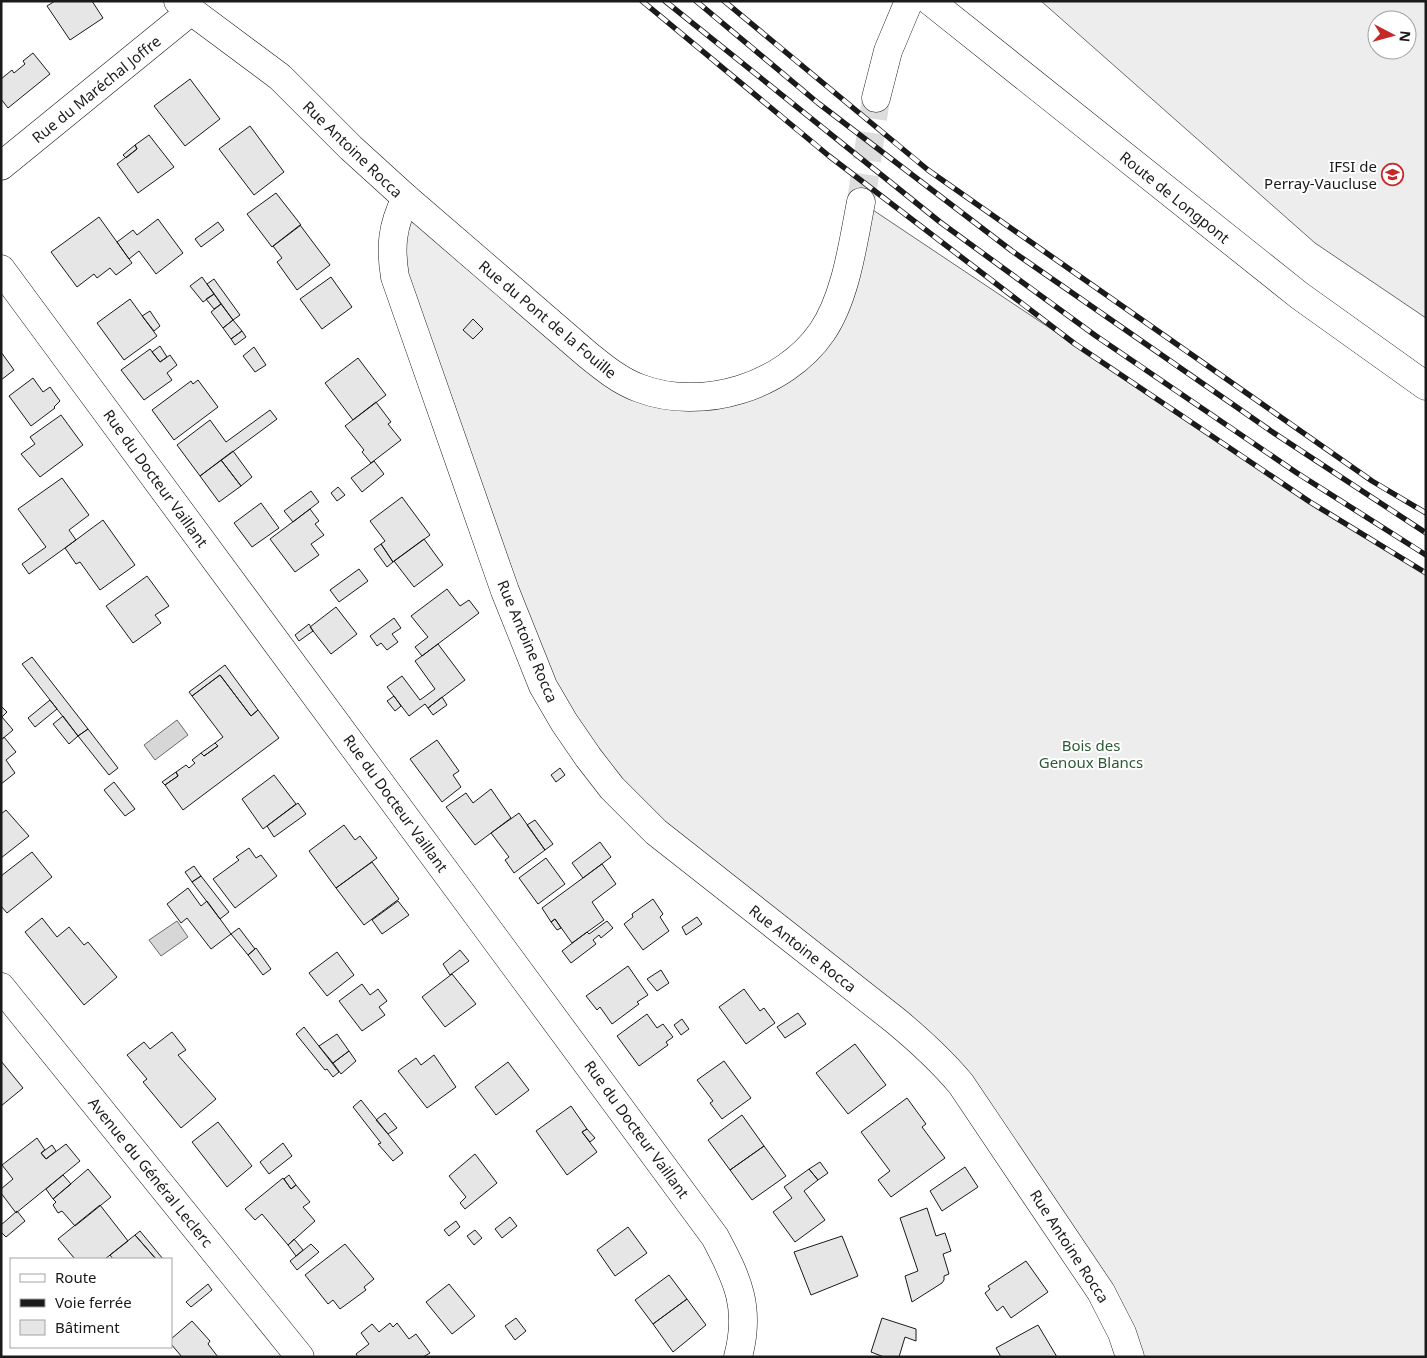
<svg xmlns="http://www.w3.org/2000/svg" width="1427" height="1358" viewBox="0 0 1427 1358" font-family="'Noto Sans',sans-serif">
	<rect width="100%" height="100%" fill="#fff"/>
	<!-- built -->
	<path fill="#ededed" stroke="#6a6a6a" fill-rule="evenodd" d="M1041 1H1426V318L1315 243ZM1377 20H1407V50H1377Z
		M406 198 588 355 694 396 808 349 861 202 1310 502 1426 573V1357H1133L961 1084 688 857 564 722 395 277Z"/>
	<!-- water -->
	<path fill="#d7d7d7" stroke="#6a6a6a" d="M177 720 188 735 155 760 144 745Z
		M177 921 188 937 161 956 149 940Z"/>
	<!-- building -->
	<path fill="#e6e6e6" stroke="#1a1a1a" d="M55 1H92L103 18 70 40 47 6Z
		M33 53 50 74 8 108 1 99V79L12 70 14 73 25 64 23 61Z
		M190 79 220 119 185 146 154 106Z
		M250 126 284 172 254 195 219 149Z
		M149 135 174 167 138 193 117 164 137 149 135 145Z
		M135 145 137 149 126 158 123 155Z
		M276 193 301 225 272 247 247 214Z
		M99 217 132 263 116 275 110 268 97 278 94 274 77 287 51 252Z
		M158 219 183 253 156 274 139 251 129 259 117 242 133 230 137 235Z
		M218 222 224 230 201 247 195 239Z
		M300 225 330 265 297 290 277 262 282 258 273 246Z
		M202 277 214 294 203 302 190 286Z
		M331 277 352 307 322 329 300 299Z
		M214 279 240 315 233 320 207 284Z
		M214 294 221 304 214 309 206 299Z
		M130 299 157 336 124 360 97 323Z
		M221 304 233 320 223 328 211 312Z
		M150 311 160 326 154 331 142 316Z
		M473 319 483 329 473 339 463 330Z
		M233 320 242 331 231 339 223 328Z
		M242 331 246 337 235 345 231 339Z
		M160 346 167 357 160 362 152 352Z
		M254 347 266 365 255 372 243 356Z
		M150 349 160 362 170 355 177 365 167 373 172 380 144 400 121 370Z
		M1 352 14 370 1 380Z
		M358 358 386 395 353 420 325 383Z
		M33 378 43 392 50 387 60 401 54 407 55 408 31 426 9 396Z
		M198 380 218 407 174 440 152 410 191 381 193 384Z
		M376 402 391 422 388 424 401 440 371 463 362 452 364 450 345 426Z
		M270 410 277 419 200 476 177 445 210 420 226 442Z
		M61 415 83 445 40 477 21 454 35 444 30 437Z
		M233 451 252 477 241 486 221 460Z
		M221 460 241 486 219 502 200 476Z
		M374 461 384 474 362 492 351 478Z
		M62 478 89 515 69 530 76 540 29 574 22 564 46 547 18 509Z
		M338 487 345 495 337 501 331 493Z
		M311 491 319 502 293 522 284 511Z
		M402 497 430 535 393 562 381 544 385 541 370 521Z
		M261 503 279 528 252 547 234 523Z
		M310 509 319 521 315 524 324 535 311 544 319 555 295 572 270 539Z
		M103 520 135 565 100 590 80 562 76 564 65 548Z
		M424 539 443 565 414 587 394 561Z
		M381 544 393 562 387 567 374 549Z
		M359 569 368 581 339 602 330 590Z
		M147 576 169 606 155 615 161 623 133 643 106 606Z
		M447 589 460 606 469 600 479 613 422 656 415 647 428 637 411 616Z
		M336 607 357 634 331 654 310 627Z
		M394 618 401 628 392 634 398 642 387 650 381 643 377 646 370 636Z
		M309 624 313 631 299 641 295 635Z
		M438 644 465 680 428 708 425 704 409 716 387 687 402 676 420 700 435 689 415 661Z
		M32 657 88 729 78 736 22 664Z
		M225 665 258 710 251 716 220 675 192 696 189 692Z
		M220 675 251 716 258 710 279 738 183 810 165 785 178 776 176 772 186 765 189 768 195 763 192 760 201 753 204 756 218 746 215 743 223 737 192 696Z
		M394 696 401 706 395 711 387 701Z
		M442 697 447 705 433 715 428 708Z
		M50 700 57 709 35 727 28 718Z
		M1 706 7 712 2 717 13 730 1 740Z
		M63 716 78 736 69 744 53 724Z
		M88 729 118 768 109 775 78 736Z
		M4 737 16 752 6 760 15 773 1 784V740Z
		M437 740 459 771 453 775 461 787 442 802 410 759Z
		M215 743 218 746 204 756 201 753Z
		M560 768 565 775 556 782 551 775Z
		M176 772 178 776 165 785 162 782Z
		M274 775 296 804 263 829 242 799Z
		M114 782 135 809 125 816 104 790Z
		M491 789 511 818 475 845 446 807 466 793 473 803Z
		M298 803 306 814 274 837 267 826Z
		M6 810 29 836 1 858V814Z
		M519 813 545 850 514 873 505 860 509 857 491 833Z
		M535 820 553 844 545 850 527 825Z
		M344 825 355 840 360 836 377 858 336 888 309 851Z
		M600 842 611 857 583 878 572 863Z
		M249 848 256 858 261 855 277 876 235 908 213 879 239 860 236 857Z
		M32 852 52 877 7 913 1 906V876Z
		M546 858 565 884 538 904 519 878Z
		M372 862 399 899 364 925 336 888Z
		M602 864 616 884 592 902 604 920 572 943 555 919 551 922 542 908Z
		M194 866 201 876 192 882 185 872Z
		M201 876 229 912 220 919 192 882Z
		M188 888 201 906 207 901 231 934 211 949 187 918 181 923 167 904Z
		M653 899 663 914 660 917 669 931 643 950 624 924 633 917 632 914Z
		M398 901 409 915 382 934 372 920Z
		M697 917 702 924 686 935 682 927Z
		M42 918 57 937 69 927 84 945 88 942 117 977 84 1005 25 932Z
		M555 919 561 928 557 930 551 922Z
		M607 921 613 928 601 938 599 935 593 940 596 944 571 963 562 951 587 932 589 934Z
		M239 928 255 949 248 955 231 934Z
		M256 948 271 969 263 975 248 955Z
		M460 950 469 961 450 975 443 964Z
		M337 952 354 975 327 996 309 973Z
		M628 966 648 995 637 1002 639 1004 612 1024 600 1007 597 1010 586 996Z
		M661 970 669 983 657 991 647 979Z
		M452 974 476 1004 445 1027 422 997Z
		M362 984 370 995 378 989 387 1001 379 1007 385 1015 362 1031 339 1001Z
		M744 989 760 1011 764 1008 775 1023 746 1044 719 1007Z
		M798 1013 806 1024 785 1038 777 1027Z
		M647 1014 657 1028 663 1024 673 1037 666 1042 668 1045 639 1066 617 1036Z
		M682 1019 689 1029 681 1035 674 1025Z
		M304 1027 339 1072 333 1077 327 1069 325 1070 296 1034Z
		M172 1032 186 1050 178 1055 216 1099 181 1128 143 1082 147 1079 127 1055 144 1042 150 1049Z
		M337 1034 349 1051 333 1063 319 1046Z
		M855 1044 886 1085 848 1114 816 1073Z
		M349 1051 356 1061 341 1074 333 1063Z
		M434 1055 456 1087 427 1108 398 1071 416 1058 421 1065Z
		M1 1061 23 1088 1 1106Z
		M724 1061 751 1098 722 1119 710 1103 713 1101 697 1080Z
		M508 1062 529 1090 496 1115 475 1087Z
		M907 1098 926 1124 922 1127 945 1158 891 1197 878 1180 890 1171 861 1132Z
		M361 1100 403 1153 393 1161 378 1144 381 1143 353 1107Z
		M571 1106 587 1129 582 1132 597 1152 567 1175 536 1131Z
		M385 1113 397 1128 388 1134 376 1120Z
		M742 1115 764 1146 730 1170 708 1140Z
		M218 1122 252 1166 227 1187 192 1142Z
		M587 1129 595 1138 590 1142 582 1132Z
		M37 1138 45 1150 41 1153 46 1159 66 1144 80 1161 16 1213 1 1193V1189L13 1179 2 1165Z
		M283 1143 292 1156 269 1174 260 1162Z
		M52 1145 56 1151 46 1159 41 1153Z
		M764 1146 786 1176 752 1200 730 1170Z
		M475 1154 497 1183 465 1209 460 1203 466 1197 449 1176Z
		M820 1162 828 1173 818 1180 809 1169Z
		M965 1167 978 1187 942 1211 930 1191Z
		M88 1169 111 1197 75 1226 62 1211 58 1213 53 1205 56 1202 53 1199Z
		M809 1169 818 1180 804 1191 825 1220 795 1242 773 1212 792 1198 784 1187Z
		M63 1175 71 1184 53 1199 46 1189Z
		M289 1175 296 1185 291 1189 284 1179Z
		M283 1178 291 1189 296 1185 310 1202 303 1207 315 1221 288 1245 262 1214 255 1220 245 1209Z
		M100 1205 128 1241 105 1259H75L58 1239Z
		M927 1208 936 1236 945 1233 951 1251 943 1254 949 1274 944 1276V1280L942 1283 912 1302 905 1276 918 1271 900 1218Z
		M17 1211 25 1221 6 1237 1 1232V1225Z
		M510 1217 517 1226 502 1238 495 1229Z
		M456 1221 460 1227 449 1236 444 1230Z
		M628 1227 647 1253 615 1276 597 1250Z
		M475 1230 482 1238 474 1245 467 1236Z
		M140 1231 163 1259H156L135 1235Z
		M135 1235 156 1259H113L110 1255Z
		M842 1236 858 1276 811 1295 794 1252Z
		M294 1239 303 1250 296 1256 288 1245Z
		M311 1244 319 1252 297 1270 290 1261Z
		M345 1244 374 1279 364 1287 366 1290 340 1309 333 1300 328 1304 305 1275Z
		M1026 1261 1048 1292 1011 1318 1003 1306 997 1311 985 1293 990 1289 988 1286Z
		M669 1275 687 1299 653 1324 635 1300Z
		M208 1284 212 1290 191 1307 186 1302Z
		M449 1284 475 1316 452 1334 426 1302Z
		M687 1299 706 1325 673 1352 653 1324Z
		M516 1318 526 1331 515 1340 505 1326Z
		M882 1318 916 1329V1341L905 1337 899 1357H884L871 1352Z
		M192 1321 210 1341 208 1344 218 1357H182L171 1344V1339Z
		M390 1323 393 1327 397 1323 409 1339 416 1334 430 1353 423 1357H358L356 1354 369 1344 361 1333 372 1324 379 1332Z
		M1038 1325 1057 1357H1001L996 1348Z"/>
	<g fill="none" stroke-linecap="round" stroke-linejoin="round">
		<!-- tertiary-tunnel -->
		<path stroke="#ddd" stroke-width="28" stroke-dasharray="28 14" stroke-linecap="butt" d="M861 202 876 98"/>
		<defs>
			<path id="minor" d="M1 166 190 12
				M406 198C392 226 390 247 395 277L505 591 543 686 564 722 588 757 612 788 656 832 896 1021C920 1041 941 1060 961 1084L1101 1292 1122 1333 1130 1357
				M1 269 715 1237C738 1280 751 1308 738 1357
				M1 987 300 1357"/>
			<path id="tertiary" d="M178 1 280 77 351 148 406 198 588 355C604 368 620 381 639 388 702 412 784 387 822 332 846 297 853 243 861 202
				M876 98 888 51 909 1"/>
			<path id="secondary" d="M930 1 1300 296 1426 386"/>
		</defs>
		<!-- minor casing -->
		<use href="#minor" stroke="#1a1a1a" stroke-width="29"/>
		<!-- tertiary casing -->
		<use href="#tertiary" stroke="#1a1a1a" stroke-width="29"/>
		<!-- secondary casing -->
		<use href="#secondary" stroke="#1a1a1a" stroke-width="29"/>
		<!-- minor -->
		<use href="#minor" stroke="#fff" stroke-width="28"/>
		<!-- tertiary -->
		<use href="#tertiary" stroke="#fff" stroke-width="28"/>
		<!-- secondary -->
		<use href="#secondary" stroke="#fff" stroke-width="28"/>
		<defs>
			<path id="rail" d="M642 1 829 156 1075 344 1310 502 1426 573
				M665 1 940 222 1096 336 1297 473 1426 555
				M696 1 818 103 1012 251 1271 431 1426 533
				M724 1 928 170 1372 481 1426 513"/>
		</defs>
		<!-- rail casing -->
		<use href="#rail" stroke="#1a1a1a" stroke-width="5.5"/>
		<!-- rail -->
		<use href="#rail" stroke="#fff" stroke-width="4" stroke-dasharray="11" stroke-linecap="butt"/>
	</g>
	<!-- icons -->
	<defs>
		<symbol id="university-ring" viewBox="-11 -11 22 22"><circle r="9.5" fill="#fff" stroke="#c62828" stroke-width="1.5"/><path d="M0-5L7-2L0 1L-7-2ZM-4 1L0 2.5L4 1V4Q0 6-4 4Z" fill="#c62828"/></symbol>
	</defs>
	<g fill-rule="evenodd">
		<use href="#university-ring" x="1380" y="162" width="25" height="25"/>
	</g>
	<g text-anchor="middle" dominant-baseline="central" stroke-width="4" stroke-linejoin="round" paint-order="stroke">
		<!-- street labels -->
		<g font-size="15" fill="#1a1a1a" stroke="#fff">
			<text transform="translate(96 89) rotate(-39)">Rue du Maréchal Joffre</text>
			<text transform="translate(353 149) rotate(44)">Rue Antoine Rocca</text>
			<text transform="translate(1175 197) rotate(39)">Route de Longpont</text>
			<text transform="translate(548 319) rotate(40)">Rue du Pont de la Fouille</text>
			<text transform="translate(156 478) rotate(54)">Rue du Docteur Vaillant</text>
			<text transform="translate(528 641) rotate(67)">Rue Antoine Rocca</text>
			<text transform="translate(396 803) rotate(54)">Rue du Docteur Vaillant</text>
			<text transform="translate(803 948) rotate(38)">Rue Antoine Rocca</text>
			<text transform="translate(637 1129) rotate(54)">Rue du Docteur Vaillant</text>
			<text transform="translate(151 1172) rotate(51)">Avenue du Général Leclerc</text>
			<text transform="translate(1070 1246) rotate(57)">Rue Antoine Rocca</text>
		</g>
		<!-- poi labels -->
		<g font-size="15" fill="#1a1a1a" stroke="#fff" text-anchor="end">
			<text x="1377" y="166">IFSI de<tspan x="1377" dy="17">Perray-Vaucluse</tspan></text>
		</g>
		<!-- park labels -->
		<g font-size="15" fill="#2b5a34" stroke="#fff">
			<text x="1091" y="745">Bois des<tspan x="1091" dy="17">Genoux Blancs</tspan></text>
		</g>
	</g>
	<!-- border -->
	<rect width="1427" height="1358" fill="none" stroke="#1a1a1a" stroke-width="5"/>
	<!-- legend -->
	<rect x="10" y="1258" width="162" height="90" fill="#ffffff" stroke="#a3a3a3"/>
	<rect x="20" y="1274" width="25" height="8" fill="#ffffff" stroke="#a3a3a3"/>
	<text x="55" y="1283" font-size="15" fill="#1a1a1a">Route</text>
	<rect x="20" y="1299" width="25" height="8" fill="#1a1a1a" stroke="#a3a3a3"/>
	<text x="55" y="1308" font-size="15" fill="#1a1a1a">Voie ferrée</text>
	<rect x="20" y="1320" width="25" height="15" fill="#e6e6e6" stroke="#a3a3a3"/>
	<text x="55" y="1333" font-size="15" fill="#1a1a1a">Bâtiment</text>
	<!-- north arrow -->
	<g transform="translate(1392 35) rotate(96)"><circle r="24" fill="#ffffff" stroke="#a3a3a3"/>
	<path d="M0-4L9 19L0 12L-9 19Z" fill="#c62828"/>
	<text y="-8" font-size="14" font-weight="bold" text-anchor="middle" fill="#1a1a1a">N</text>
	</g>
</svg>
